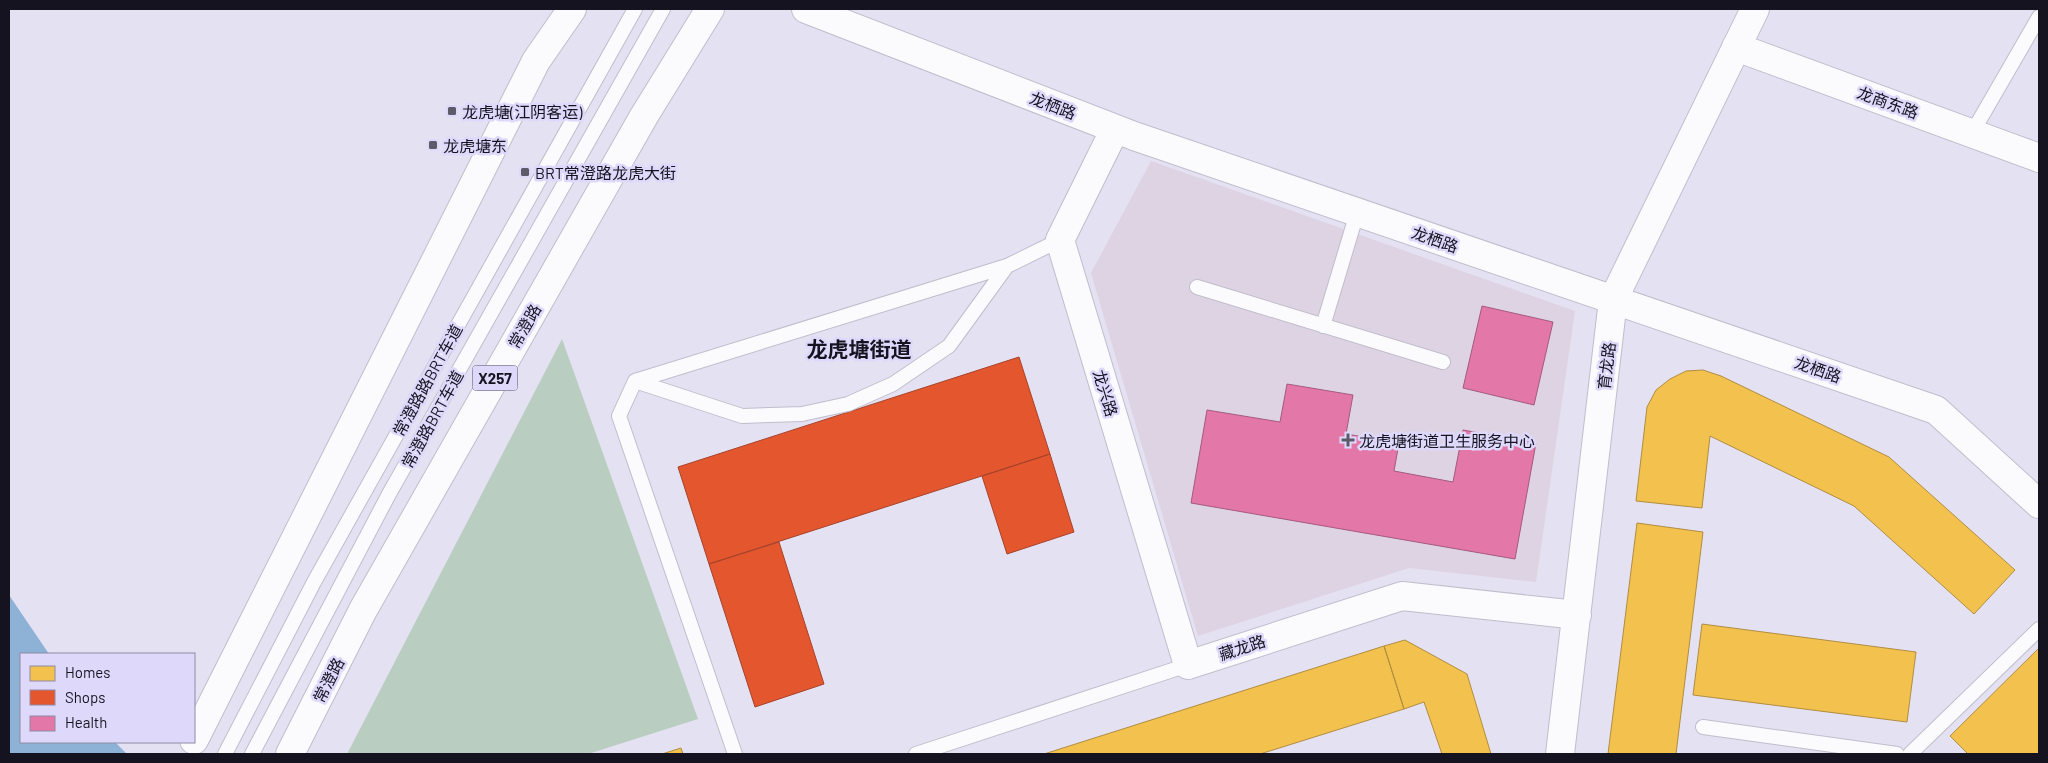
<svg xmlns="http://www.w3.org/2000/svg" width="2048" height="763" viewBox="0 0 2048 763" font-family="Barlow,'Noto Sans SC',sans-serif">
	<rect width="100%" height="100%" fill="#e4e1f3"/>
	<!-- medical -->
	<path fill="#ded3e3" d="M1151 161 1575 311 1536 582 1409 568 1198 636 1091 273Z"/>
	<!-- green -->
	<path fill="#b9cec0" d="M562 339 698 719 588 754H347Z"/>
	<!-- water -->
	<path fill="#8db2d6" d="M9 595 49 654H21V742H115L127 754H9Z"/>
	<!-- homes -->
	<path fill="#f2c14e" stroke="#b08d40" d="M1703 370 1721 376 1889 457 2015 570 1974 614 1854 506 1710 436 1702 508 1636 501 1647 407 1656 390 1670 379 1686 371Z
		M1637 523 1703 532 1676 754H1608Z
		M1702 624 1916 652 1907 722 1693 695Z
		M1405 640 1467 674 1491 754H1442L1424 702 1404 709 1384 646Z
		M1384 646 1404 709 1260 754H1044Z
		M2039 648V754H1968L1950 736Z
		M681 748 683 754H662Z"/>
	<!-- shops -->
	<path fill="#e4572e" stroke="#a6432a" d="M1019 357 1050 454 709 564 678 467Z
		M1050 454 1074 532 1007 554 982 476Z
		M779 542 824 684 755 707 709 564Z"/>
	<!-- health -->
	<path fill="#e377a8" stroke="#a5597f" d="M1482 306 1553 322 1534 405 1463 388Z
		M1287 384 1353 395 1346 434 1399 443 1394 471 1453 482 1463 430 1536 443 1515 559 1191 503 1207 410 1280 422Z"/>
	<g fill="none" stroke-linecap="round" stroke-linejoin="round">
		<defs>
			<path id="service" d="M1972 133 2039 17
				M1197 287 1443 362
				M1323 326 1357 213
				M635 381 742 416 802 414 848 404 893 384 949 346 1007 266
				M1703 727 1897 754
				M225 754 314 582 635 9
				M252 754 389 494 663 9
				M735 754 619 416 635 381 1007 266 1060 240
				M916 754 1188 665
				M1910 754 2039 629"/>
			<path id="minor" d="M806 9 1134 136 1936 410 2039 504
				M1736 47 2039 158
				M1115 129 1060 240 1188 665 1402 596 1577 615
				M1560 754 1613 300 1755 9"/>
			<path id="primary" d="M194 740 536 61 572 9
				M290 754 363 610 644 116 710 9"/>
		</defs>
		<!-- service casing -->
		<use href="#service" stroke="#c0bdcc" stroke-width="16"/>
		<!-- minor casing -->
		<use href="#minor" stroke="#c0bdcc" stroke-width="30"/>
		<!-- primary casing -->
		<use href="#primary" stroke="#c0bdcc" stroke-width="30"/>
		<!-- service -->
		<use href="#service" stroke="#fbfafd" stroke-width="14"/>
		<!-- minor -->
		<use href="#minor" stroke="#fbfafd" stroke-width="28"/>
		<!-- primary -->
		<use href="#primary" stroke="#fbfafd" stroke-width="28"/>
	</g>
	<!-- markers -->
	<g fill="#5d5b69" stroke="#ded9fb" stroke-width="2">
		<rect x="447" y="106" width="10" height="10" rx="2.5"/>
		<rect x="428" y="140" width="10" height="10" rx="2.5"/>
		<rect x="520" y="167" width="10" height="10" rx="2.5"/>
		<path d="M1345.5 432.5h5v5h5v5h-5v5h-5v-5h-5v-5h5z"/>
	</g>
	<g text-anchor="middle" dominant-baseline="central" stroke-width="5" stroke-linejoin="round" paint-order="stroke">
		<!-- shield labels -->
		<rect fill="#ded9fb" stroke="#514e61" stroke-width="1" x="472.5" y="365.5" width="45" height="25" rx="4"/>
		<g font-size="15" font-weight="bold" fill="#15131f">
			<text x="495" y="378">X257</text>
		</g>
		<!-- street labels -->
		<g font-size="16" fill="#15131f" stroke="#ded9fb">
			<text transform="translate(1888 102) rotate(20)">龙商东路</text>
			<text transform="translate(1053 105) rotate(21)">龙栖路</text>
			<text transform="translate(1435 239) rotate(19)">龙栖路</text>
			<text transform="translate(524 326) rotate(-60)">常澄路</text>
			<text transform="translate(1606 366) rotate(-83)">育龙路</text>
			<text transform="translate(1818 369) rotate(19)">龙栖路</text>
			<text transform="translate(427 380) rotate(-61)">常澄路路BRT车道</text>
			<text transform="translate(1106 393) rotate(73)">龙兴路</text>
			<text transform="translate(432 419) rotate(-61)">常澄路BRT车道</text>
			<text transform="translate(1242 647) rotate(-18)">藏龙路</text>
			<text transform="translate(328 680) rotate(-63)">常澄路</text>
		</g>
		<!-- poi labels -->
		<g font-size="16" fill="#15131f" stroke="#ded9fb" text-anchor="start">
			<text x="462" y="111">龙虎塘(江阴客运)</text>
			<text x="443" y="145">龙虎塘东</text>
			<text x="535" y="172">BRT常澄路龙虎大街</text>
			<text x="1359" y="440">龙虎塘街道卫生服务中心</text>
		</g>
		<!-- district labels -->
		<g font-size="21" font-weight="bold" fill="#15131f" stroke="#ded9fb">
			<text x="859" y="348">龙虎塘街道</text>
		</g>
	</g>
	<!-- border -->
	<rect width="2048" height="763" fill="none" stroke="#15131f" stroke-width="20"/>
	<!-- legend -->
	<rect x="20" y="653" width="175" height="90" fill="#ded9fb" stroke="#8e8aa3"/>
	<rect x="30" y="666" width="25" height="15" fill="#f2c14e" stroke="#8e8aa3"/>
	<text x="65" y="678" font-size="15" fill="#15131f">Homes</text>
	<rect x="30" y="690" width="25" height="15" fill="#e4572e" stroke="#8e8aa3"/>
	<text x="65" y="703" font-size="15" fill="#15131f">Shops</text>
	<rect x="30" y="716" width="25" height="15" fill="#e377a8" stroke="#8e8aa3"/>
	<text x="65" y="728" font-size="15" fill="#15131f">Health</text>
</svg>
